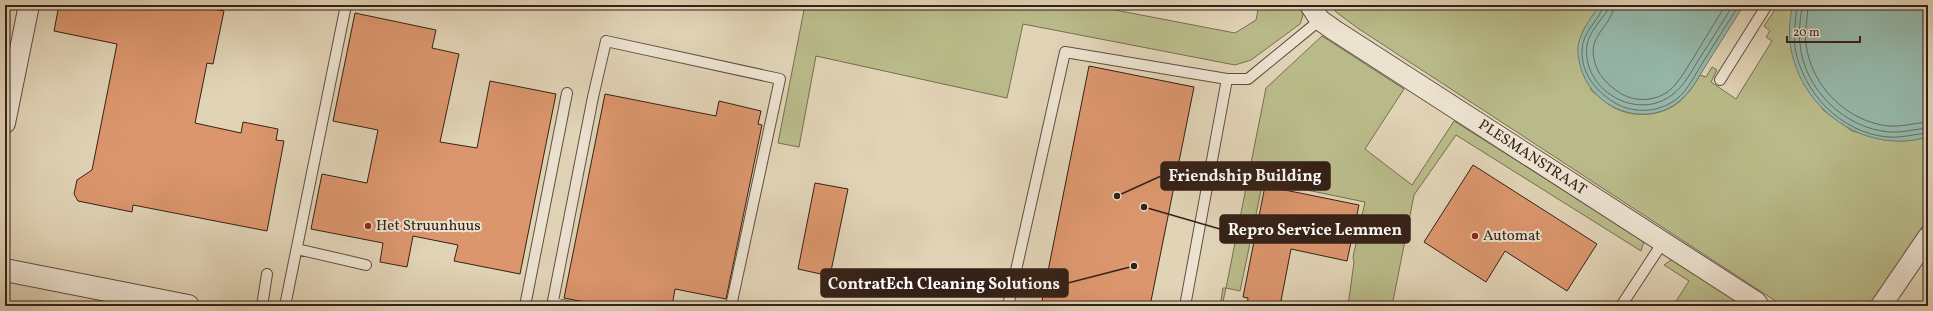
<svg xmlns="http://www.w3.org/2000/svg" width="1933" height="311" viewBox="0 0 1933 311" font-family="Vollkorn,serif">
	<rect width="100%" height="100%" fill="#e1d3b6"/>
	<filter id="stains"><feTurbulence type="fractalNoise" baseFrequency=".005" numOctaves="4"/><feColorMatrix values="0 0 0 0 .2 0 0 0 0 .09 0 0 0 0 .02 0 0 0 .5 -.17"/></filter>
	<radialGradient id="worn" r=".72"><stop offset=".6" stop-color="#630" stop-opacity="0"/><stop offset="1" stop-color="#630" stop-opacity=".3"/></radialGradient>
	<!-- green -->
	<path fill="#b9ba89" stroke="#776e50" d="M805 5H1089L1235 33 1256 20 1259 5H1300L1303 15 1300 24 1251 60 1235 65 1023 24 1007 98 816 56 799 147 778 143Z
		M1331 5H1600L1583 31 1591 90C1598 96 1605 102 1613 107 1636 120 1669 116 1686 95 1692 89 1696 81 1700 75L1706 77 1712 67 1717 70 1711 82 1736 99 1772 41 1766 37 1770 31 1764 26 1778 5H1793L1790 30 1791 48 1823 110 1852 131 1886 140 1904 141 1928 137V218L1880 291 1867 306 1807 304 1793 306 1777 302 1359 29 1336 12Z
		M1322 36 1404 89 1365 149 1412 185 1454 121 1644 241 1641 251 1456 135 1414 195 1392 306H1348L1354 262 1353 257 1365 202 1263 181 1240 291 1226 288 1222 306H1220L1223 288H1226L1266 88Z
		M1673 259 1746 306H1673L1689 281 1664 265Z"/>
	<!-- water -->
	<path fill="#95b8ab" stroke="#6f7c70" d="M1600 5H1744C1732 24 1720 43 1708 62 1699 76 1691 93 1677 103 1640 130 1586 105 1579 60 1578 54 1577 48 1579 42 1582 29 1592 16 1600 5Z
		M1793 5H1928V137C1850 160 1772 84 1793 5Z"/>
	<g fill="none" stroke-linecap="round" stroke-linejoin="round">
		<!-- shore -->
		<path stroke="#656c61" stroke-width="1" d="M1603 5C1601 20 1582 30 1582 51 1582 73 1593 87 1609 99 1631 116 1665 114 1684 92 1691 83 1697 72 1703 62 1715 43 1727 24 1739 5
			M1608 5 1607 11C1600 21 1589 33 1587 45 1581 90 1637 122 1672 95 1684 86 1692 71 1699 59 1711 41 1722 23 1733 5
			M1614 5C1613 23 1593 33 1593 51 1594 70 1603 81 1617 91 1634 104 1661 102 1675 85 1682 77 1688 66 1694 57 1704 40 1715 22 1726 5
			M1797 5C1796 19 1793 33 1795 48 1803 93 1841 133 1888 137 1902 138 1915 134 1928 133
			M1802 5C1801 18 1798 31 1800 44 1804 89 1844 128 1889 132 1902 133 1915 129 1928 128
			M1808 5C1808 18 1804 31 1806 44 1811 86 1847 122 1889 126 1902 127 1915 123 1928 122"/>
	</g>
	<!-- building -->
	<path fill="#dc966d" stroke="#352117" d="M59 5H194L224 11 213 64 207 63 195 123 241 133 243 122 278 129 276 140 284 141 267 231 133 205 132 212 78 201 74 194 77 180 92 170 117 44 54 31Z
		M355 13 436 30 432 48 459 54 440 142 477 148 490 81 556 94 520 274 454 261 458 245 413 236 407 267 380 262 383 243 311 229 322 174 367 183 378 130 333 121Z
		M1089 66 1194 87 1150 306H1041Z
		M605 94 716 116 719 101 761 111 758 124 762 125 726 299 675 289 672 306H605L564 298Z
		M1473 165 1597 244 1567 291 1505 251 1486 282 1424 242Z
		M815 183 848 189 830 276 798 269Z
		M1265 186 1359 205 1347 261 1291 249 1280 306H1247L1248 298 1243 297Z"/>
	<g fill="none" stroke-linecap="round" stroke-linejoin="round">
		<defs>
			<path id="service" d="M1227 79H1248L1320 20
				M1720 80 1767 5
				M297 249 366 265
				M553 303 567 306
				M262 306 267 274
				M285 306 346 5
				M525 306 567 93
				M552 306 593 97 606 41 780 79 731 306
				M1008 306 1065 52 1227 79 1185 306
				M1621 306 1663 242"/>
			<path id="minor" d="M1310 5 1320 20 1334 30 1756 302 1759 306
				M5 123 29 5
				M1881 306 1928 237"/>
			<path id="tertiary" d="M5 270 188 306"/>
		</defs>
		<!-- service casing -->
		<use href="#service" stroke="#604e3f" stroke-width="12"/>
		<!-- minor casing -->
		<use href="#minor" stroke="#604e3f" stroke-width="22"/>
		<!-- tertiary casing -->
		<use href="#tertiary" stroke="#604e3f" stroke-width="24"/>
		<!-- service -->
		<use href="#service" stroke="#ece2d0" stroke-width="10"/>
		<!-- minor -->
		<use href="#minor" stroke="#ece2d0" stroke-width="20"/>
		<!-- tertiary -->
		<use href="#tertiary" stroke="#ece2d0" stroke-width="22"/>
	</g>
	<!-- markers -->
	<g fill="#8f2418" stroke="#ece2d0" stroke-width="1.5">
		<circle cx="368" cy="226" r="4"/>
		<circle cx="1475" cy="236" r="4"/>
	</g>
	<g text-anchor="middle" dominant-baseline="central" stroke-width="4" stroke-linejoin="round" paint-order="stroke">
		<!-- street labels -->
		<g font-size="15" fill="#352117" stroke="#ece2d0">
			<text transform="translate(1532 158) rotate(33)">PLESMANSTRAAT</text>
		</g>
		<!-- poi labels -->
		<g font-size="15" fill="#352117" stroke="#ece2d0" text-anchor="start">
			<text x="376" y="226">Het Struunhuus</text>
			<text x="1483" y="236">Automat</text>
		</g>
	</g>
	<!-- callouts -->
	<path fill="none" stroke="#352117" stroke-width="1.5" d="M1117 196L1161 176M1144 207L1220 229M1134 266L1068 283"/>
	<g fill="#352117" stroke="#ece2d0" stroke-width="1.5">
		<circle cx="1117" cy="196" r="4"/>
		<circle cx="1144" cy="207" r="4"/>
		<circle cx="1134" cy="266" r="4"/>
	</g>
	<g fill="#352117" stroke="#352117" stroke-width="1.5">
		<rect x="1161" y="162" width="169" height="28" rx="4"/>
		<rect x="1220" y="215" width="190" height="28" rx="4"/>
		<rect x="821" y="269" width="247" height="28" rx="4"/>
	</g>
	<g font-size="16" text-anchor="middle" font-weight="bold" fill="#fff">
		<text x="1245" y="181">Friendship Building</text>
		<text x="1315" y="235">Repro Service Lemmen</text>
		<text x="944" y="289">ContratEch Cleaning Solutions</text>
	</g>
	<!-- margin -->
	<rect width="1933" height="311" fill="none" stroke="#e1d3b6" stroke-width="20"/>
	<rect x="6" y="6" width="1921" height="299" fill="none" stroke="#352117" stroke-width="2"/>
	<rect x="10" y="10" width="1913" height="291" fill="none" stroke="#352117"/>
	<!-- scale -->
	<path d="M1787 36v6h73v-6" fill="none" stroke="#352117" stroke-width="2"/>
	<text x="1793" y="36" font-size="12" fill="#352117" stroke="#ece2d0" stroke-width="3" paint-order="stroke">20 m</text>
	<rect width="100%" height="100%" filter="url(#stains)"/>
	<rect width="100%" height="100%" fill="url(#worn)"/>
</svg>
